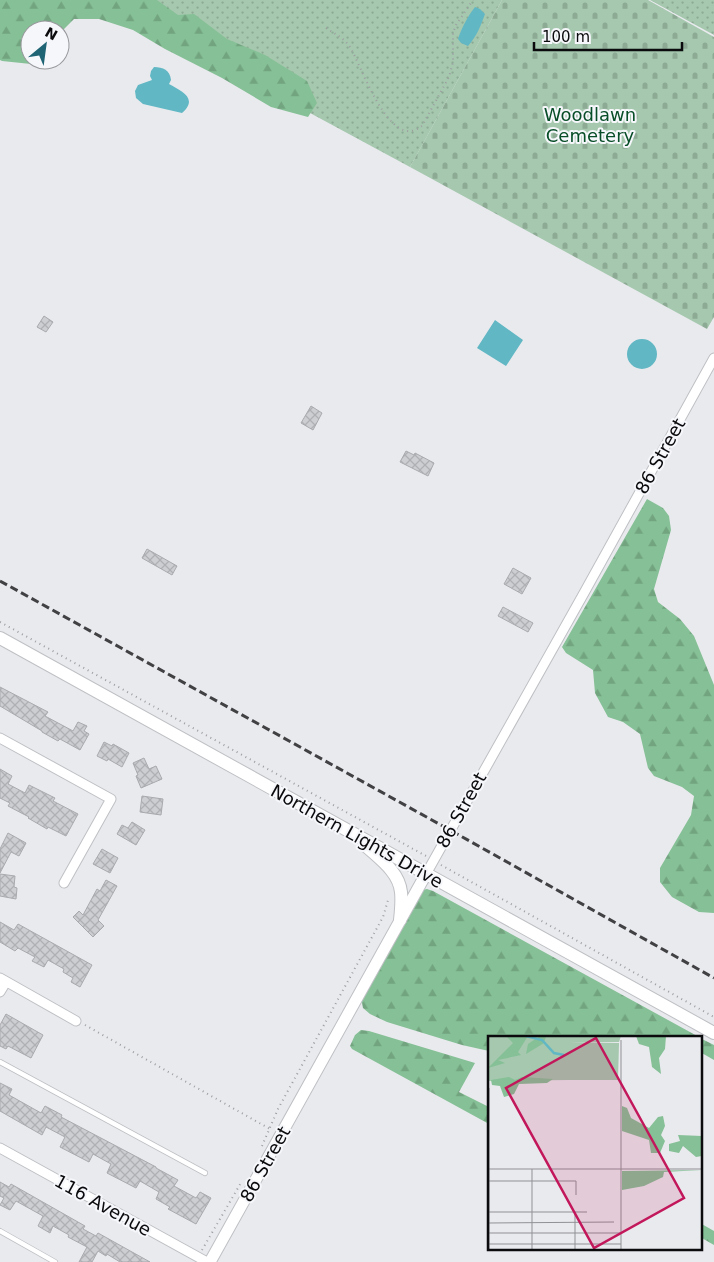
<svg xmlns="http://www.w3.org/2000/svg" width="714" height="1262" viewBox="0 0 714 1262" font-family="'DejaVu Sans',sans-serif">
	<defs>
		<pattern id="grass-dots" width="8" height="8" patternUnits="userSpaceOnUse" patternTransform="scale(1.25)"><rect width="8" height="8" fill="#a5c8ae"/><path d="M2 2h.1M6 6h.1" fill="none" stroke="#8daa94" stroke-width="1.8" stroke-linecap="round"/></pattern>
		<pattern id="forest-firs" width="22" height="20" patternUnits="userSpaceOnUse" patternTransform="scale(1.25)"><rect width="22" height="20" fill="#86c096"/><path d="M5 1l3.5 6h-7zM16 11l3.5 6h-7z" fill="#72a480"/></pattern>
		<pattern id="cemetery-stones" width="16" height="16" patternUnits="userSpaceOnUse" patternTransform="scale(1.25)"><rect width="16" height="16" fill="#a5c8ae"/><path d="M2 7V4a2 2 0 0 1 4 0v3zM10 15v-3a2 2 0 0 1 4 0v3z" fill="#8daa94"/></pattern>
		<pattern id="building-cross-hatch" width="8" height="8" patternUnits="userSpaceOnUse" patternTransform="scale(1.25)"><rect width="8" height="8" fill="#cdced2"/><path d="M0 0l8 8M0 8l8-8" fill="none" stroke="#afb0b3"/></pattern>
	</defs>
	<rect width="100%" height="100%" fill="#e9eaee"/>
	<!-- grass -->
	<path fill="url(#grass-dots)" d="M101 0H502L410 167Z
		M650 0H714V35Z"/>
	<!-- forest -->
	<path fill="url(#forest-firs)" d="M0 0H157L178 15 194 14 227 39 265 55 307 81 317 103 308 117 271 107 222 78 165 49 133 30 99 19H74L60 33V30H30V60H35L31 64 2 61 0 60Z
		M647 499 663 508 669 516 671 530 654 589 658 602 680 619 694 636 714 685V913L699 912 672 897 660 882V868L691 815 694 796 682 787 654 776 648 768 640 734 623 722 608 717 595 693 593 670 566 653 562 647Z
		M427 889 433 891 699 1037H489V1051L462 1045 387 1022 370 1014 363 1008 361 998 422 890Z
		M361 1030 369 1031 475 1063 459 1092 487 1106 489 1103V1124L352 1049 350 1046 355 1035Z
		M700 1038 714 1045V1060L700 1052Z
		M700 1223 714 1231V1245L700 1237Z"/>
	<!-- cemetery -->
	<path fill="url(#cemetery-stones)" d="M502 0H648L714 37V317L707 329 410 167Z"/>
	<!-- water -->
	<path fill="#61b7c4" d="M475 7 480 9 485 14C481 25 477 36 468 46L461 43 458 39C462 27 468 16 475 7Z
		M154 67C163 67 170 70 171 80L169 84C181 91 199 98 182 113L143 104 136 98 135 91 138 85 152 80 150 76 151 71Z
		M495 320 523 340 506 366 477 348Z
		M627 354a15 15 0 1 1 30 0a15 15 0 1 1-30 0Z"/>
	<!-- building -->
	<path fill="url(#building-cross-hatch)" stroke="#a9aaae" d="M44 316 53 322 46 332 37 327Z
		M311 406 322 413 313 430 301 423Z
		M406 451 414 455 415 453 434 463 428 476 400 462Z
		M147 549 177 566 172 575 142 558Z
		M513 568 531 578 522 594 504 584Z
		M503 607 533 623 528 632 498 616Z
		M0 687 48 712 45 716 73 731 78 722 87 726 84 731 89 734 80 750 60 739 58 741 42 732V731L0 706Z
		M104 742 112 746 113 744 129 753 122 767 108 759 107 761 97 756Z
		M144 758 149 769 156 766 162 779 141 788 136 776 138 775 133 763Z
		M0 769 12 776 8 784 25 793 29 785 55 798 53 801 78 814 66 836 48 827 47 829 28 818 29 817 8 806 10 803 0 798Z
		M142 796 163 799 161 815 140 812Z
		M132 822 145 830 136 845 117 834 122 825 128 828Z
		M8 833 26 843 19 856 11 852 0 873V849Z
		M102 849 118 858 110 873 93 864Z
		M0 874 15 876 14 887 17 888 16 899 0 896Z
		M106 880 117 886 98 920 104 926 93 937 73 917 79 911 83 915 97 889 100 891Z
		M0 922 14 930 18 924 92 965 80 987 71 982 73 978 63 972 64 969 48 960 44 967 32 961 35 957 18 948 15 951 0 942Z
		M6 1014 43 1035 31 1058 8 1046 6 1049 0 1046V1025Z
		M0 1083 12 1089 9 1095 41 1113 45 1106 62 1115 61 1117 156 1167V1168L178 1180 174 1186 196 1198 200 1192 211 1198 196 1224 168 1209 170 1207 156 1199 159 1192 140 1181 136 1188 107 1173 111 1164 93 1154 89 1162 60 1147 65 1137 46 1127 42 1135 0 1111Z
		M0 1182 9 1187 11 1184 85 1226 83 1229 96 1236 98 1233 150 1262H120L107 1254 106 1256 98 1251 92 1262H79L87 1247 68 1237 69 1235 53 1226 50 1233 38 1226 43 1216 16 1201 10 1210 0 1205 4 1198 0 1196Z"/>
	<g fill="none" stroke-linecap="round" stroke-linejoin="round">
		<defs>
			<path id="service" d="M0 1062 205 1173
				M0 1231 55 1262"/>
			<path id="minor" d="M0 738 111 799 64 883
				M426 874 584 593 714 358
				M0 978 76 1021
				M0 992 6 982
				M0 1148 207 1262"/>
			<path id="tertiary" d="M210 1262 426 874"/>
			<path id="secondary" d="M0 638 714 1033
				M366 846C380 859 399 872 401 892 402 901 401 911 400 920"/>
		</defs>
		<!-- service casing -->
		<use href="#service" stroke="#bec0c4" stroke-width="6"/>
		<!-- minor casing -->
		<use href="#minor" stroke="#bec0c4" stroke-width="11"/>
		<!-- tertiary casing -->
		<use href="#tertiary" stroke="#bec0c4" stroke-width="13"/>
		<!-- secondary casing -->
		<use href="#secondary" stroke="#bec0c4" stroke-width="14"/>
		<!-- path -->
		<path stroke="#9d9ea1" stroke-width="2" stroke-dasharray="1 4" stroke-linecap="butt" d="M326 28C335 34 344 38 350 47 361 65 386 141 415 130 418 129 420 127 422 126L449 77 453 62V33L456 25 473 0
			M0 622 426 856
			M441 865 714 1017
			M85 1025 270 1129
			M262 1146 278 1109 383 917 389 897
			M202 1250 242 1181"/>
		<!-- service -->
		<use href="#service" stroke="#fff" stroke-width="4.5"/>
		<!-- minor -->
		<use href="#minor" stroke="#fff" stroke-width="9"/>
		<!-- tertiary -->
		<use href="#tertiary" stroke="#fff" stroke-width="11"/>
		<!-- secondary -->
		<use href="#secondary" stroke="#fff" stroke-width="12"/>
		<!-- rail -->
		<path stroke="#414144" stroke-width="3" stroke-dasharray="8 4" stroke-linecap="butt" d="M0 581 450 830 714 978"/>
	</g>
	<g text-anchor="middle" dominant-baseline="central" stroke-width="4" stroke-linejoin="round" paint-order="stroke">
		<!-- park labels -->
		<g font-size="18" fill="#074d27" stroke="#f6f7fb">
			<text x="590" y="114">Woodlawn<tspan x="590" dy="21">Cemetery</tspan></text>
		</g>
		<!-- street labels -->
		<g font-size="18" fill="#0b0b0d" stroke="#f6f7fb">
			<text transform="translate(660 456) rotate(-61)">86 Street</text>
			<text transform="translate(461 810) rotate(-61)">86 Street</text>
			<text transform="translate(357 836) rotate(29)">Northern Lights Drive</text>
			<text transform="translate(265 1164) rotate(-61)">86 Street</text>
			<text transform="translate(103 1205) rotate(29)">116 Avenue</text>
		</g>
	</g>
	<!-- overview -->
	<g transform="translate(488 1036)">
		<rect width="214" height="214" fill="#e9eaee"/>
		<path d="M0 0H133L131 6 81 7V44L0 45Z" fill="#a5c8ae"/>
		<path d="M40 0 30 16 33 19 10 24 17 27 0 32 25 7 19 1ZM52 0H58L56 7 38 18 40 8ZM148 0H178L177 13 171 22 173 38 164 31 161 11 151 8ZM21 41 27 44 34 41 65 43 59 47 31 48 26 58 16 61 12 50 4 49 3 44ZM134 70 139 72 143 82 161 92 170 81 175 80 177 90 173 99 177 105 172 117H163L161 104 134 95ZM190 99 214 100V120L208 121 195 110 191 117 181 115V108L192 105ZM214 134 176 136 175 141 156 150 134 154V135Z" fill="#86c096"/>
		<path d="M81 7H131L130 44H81Z" fill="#a5c8ae"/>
		<path fill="none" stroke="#61b7c4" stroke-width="2.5" d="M38 0 54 4 66 17 76 19"/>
		<path fill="none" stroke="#909194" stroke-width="1" d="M1 52V214M0 133H214M44 133V214M1 145H88V159M1 176H99M1 187 126 186M1 197H133M1 208H133M87 214V176M133 214V4"/>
		<path fill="#c2185b" fill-opacity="0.15" stroke="#c2185b" stroke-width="2.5" d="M108 2 196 162 106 212 18 52Z"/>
		<rect width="214" height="214" fill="none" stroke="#0b0b0d" stroke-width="2.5"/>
	</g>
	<!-- north arrow -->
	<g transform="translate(45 45) rotate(29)"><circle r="24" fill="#f6f7fb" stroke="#98999c"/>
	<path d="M0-4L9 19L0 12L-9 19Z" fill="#1e6474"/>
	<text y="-8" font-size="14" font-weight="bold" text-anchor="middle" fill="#0b0b0d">N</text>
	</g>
	<!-- scale -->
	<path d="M534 42v8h148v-8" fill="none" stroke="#0b0b0d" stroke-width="2.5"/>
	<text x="542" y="42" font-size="15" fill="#0b0b0d" stroke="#f6f7fb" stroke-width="4" paint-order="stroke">100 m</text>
</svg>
